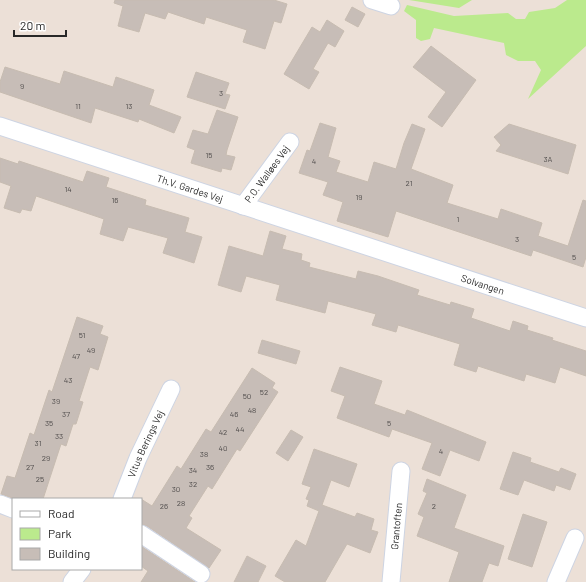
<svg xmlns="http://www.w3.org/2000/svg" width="586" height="582" viewBox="0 0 586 582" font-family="Barlow,sans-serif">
	<rect width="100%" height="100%" fill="#ece0d7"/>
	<!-- green -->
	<path fill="#bbea8d" d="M409 0H472L459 8Z
		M567 0H586V46L528 99 541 70 535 61H518L506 55 504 43 434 28 430 39 421 41 416 38V20L404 11 407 5 454 16 508 13 516 19H525L529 12 555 8Z"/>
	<!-- building -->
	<path fill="#c7bdb7" stroke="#c7bcb1" d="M115 0H274L287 4 281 23 274 21 265 49 243 42 247 30 206 17 204 24 168 12 165 19 145 13 139 32 118 26 123 6 114 3Z
		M352 7 365 14 358 27 345 20Z
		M327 20 344 31 335 47 328 43 313 69 319 72 309 89 284 74 312 27 320 32Z
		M431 46 476 80 442 127 428 117 446 92 413 67Z
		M5 67 60 84 64 71 113 87 116 77 154 90 149 105 181 117 174 133 139 119 138 122 95 108 91 123 0 92V82Z
		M196 72 229 83 225 94 230 95 225 109 187 97Z
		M217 110 238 117 227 150 226 155 235 157 231 170 222 168 221 172 191 163 195 150 187 147 193 130 208 134Z
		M320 123 336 128 328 157 340 161 336 172 368 182 374 162 396 169 404 143 412 124 425 129 411 169 453 185 447 203 498 219 501 209 542 223 538 236 568 246 583 200 586 201V257L583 267 533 250 531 256 396 211 388 237 337 221 343 202 323 195 328 182 299 173 307 150 310 151Z
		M509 124 576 145 568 174 496 151 501 145 494 137Z
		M0 158 18 164 19 161 83 182 87 171 109 178 106 187 146 200 145 205 189 218 185 232 202 237 194 263 163 253 168 238 128 227 123 241 100 234 104 219 36 196 31 211 22 209 20 213 4 208 11 186 0 182Z
		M270 231 286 236 282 249 302 254 301 260 310 263 309 267 356 279 358 271 378 276 419 290 417 295 450 305 451 302 474 309 471 318 510 331 513 321 528 326 527 330 553 338 552 340 586 351V376L560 367 555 383 526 374 524 381 478 366 476 372 454 365 460 344 398 325 396 332 372 325 376 314 328 301 325 313 276 300 280 285 246 276 241 292 218 285 229 246 263 256Z
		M77 317 103 326 100 334 108 337 98 370 90 367 79 401 83 402 76 424H73L66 446 61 444 43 499H15L1 494 7 476 15 478 30 433 34 435 49 390 52 392Z
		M262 340 300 351 296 364 258 353Z
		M340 367 382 381 374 404 405 415 407 410 486 442 479 461 450 450 440 476 422 469 432 443 392 429 389 437 337 418 345 396 331 391Z
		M252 368 275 383 272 388 278 392 240 451 237 449 212 489 208 486 189 516 192 518 186 528 221 550 209 568 147 526 141 524V499L152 506 177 466 181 469 206 429 211 432Z
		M291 430 303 437 288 461 276 453Z
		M314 449 357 464 349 487 331 480 322 505 355 517 357 513 374 519 371 530 378 532 370 553 347 544 325 582H285L275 576 296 540 306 546 319 511 307 506 309 500 306 499 311 487 302 484Z
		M513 452 531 458 530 462 559 472 561 468 576 474 570 490 556 485 554 491 524 480 518 495 500 489Z
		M427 479 466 495 454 528 504 546 498 566 489 563 482 582H449L459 552 417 536 424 517 418 514 427 493 423 491Z
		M523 514 547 522 532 567 508 559Z
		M141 546 195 582H141L148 571 141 566Z
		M247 556 266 566 258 582H234Z"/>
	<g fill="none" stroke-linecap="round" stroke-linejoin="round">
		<defs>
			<g id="minor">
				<path d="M372 0 391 6"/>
				<path id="s1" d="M0 126 586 318"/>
				<path id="s2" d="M243 206 290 142"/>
				<path id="s3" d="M122 499 138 458 171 389"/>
				<path d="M0 504 13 509"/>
				<path d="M141 534 201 574"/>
				<path d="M72 582 82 569"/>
				<path id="s4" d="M391 582 401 471"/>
				<path d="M556 582 575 538"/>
			</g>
		</defs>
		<!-- minor casing -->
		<use href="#minor" stroke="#cdd4e3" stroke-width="19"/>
		<!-- minor -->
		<use href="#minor" stroke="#fff" stroke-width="17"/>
	</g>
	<g text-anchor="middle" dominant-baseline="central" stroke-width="3" stroke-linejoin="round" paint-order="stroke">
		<!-- number labels -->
		<g font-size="8" fill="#504d4c">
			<text x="22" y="86">9</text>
			<text x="221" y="93">3</text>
			<text x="78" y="106">11</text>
			<text x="129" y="106">13</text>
			<text x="209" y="155">15</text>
			<text x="548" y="159">3A</text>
			<text x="314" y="161">4</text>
			<text x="409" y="183">21</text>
			<text x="68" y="189">14</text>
			<text x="359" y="197">19</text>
			<text x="115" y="200">16</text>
			<text x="458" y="219">1</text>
			<text x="517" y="239">3</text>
			<text x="574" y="257">5</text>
			<text x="82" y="335">51</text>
			<text x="91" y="350">49</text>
			<text x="76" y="356">47</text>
			<text x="68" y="380">43</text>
			<text x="264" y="392">52</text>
			<text x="247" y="396">50</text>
			<text x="56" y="401">39</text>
			<text x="252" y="410">48</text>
			<text x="66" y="414">37</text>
			<text x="234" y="414">46</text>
			<text x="49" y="423">35</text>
			<text x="389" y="423">5</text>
			<text x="240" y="429">44</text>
			<text x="223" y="432">42</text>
			<text x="59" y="436">33</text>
			<text x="38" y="443">31</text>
			<text x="223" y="448">40</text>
			<text x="441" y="451">4</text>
			<text x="204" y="454">38</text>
			<text x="46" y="458">29</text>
			<text x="30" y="467">27</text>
			<text x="210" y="467">36</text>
			<text x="193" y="470">34</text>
			<text x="40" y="479">25</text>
			<text x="193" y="484">32</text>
			<text x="176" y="489">30</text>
			<text x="181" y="503">28</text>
			<text x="164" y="506">26</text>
			<text x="434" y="506">2</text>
		</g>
		<!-- street labels -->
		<g font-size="10" fill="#282828" stroke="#fff">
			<text stroke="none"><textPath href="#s2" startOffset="40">P.O. Walløes Vej</textPath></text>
			<text stroke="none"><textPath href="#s1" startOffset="200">Th.V. Gardes Vej</textPath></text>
			<text stroke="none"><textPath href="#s1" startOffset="508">Solvangen</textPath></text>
			<text stroke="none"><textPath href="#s3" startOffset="60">Vitus Berings Vej</textPath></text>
			<text stroke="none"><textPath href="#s4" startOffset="56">Grantoften</textPath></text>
		</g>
	</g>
	<!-- legend -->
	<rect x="12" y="498" width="130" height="72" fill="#ffffff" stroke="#a9a9a9"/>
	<rect x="20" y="511" width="20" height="6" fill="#ffffff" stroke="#a9a9a9"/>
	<text x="48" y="518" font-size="12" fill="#282828">Road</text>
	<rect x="20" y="528" width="20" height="12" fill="#bbea8d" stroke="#a9a9a9"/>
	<text x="48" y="538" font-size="12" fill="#282828">Park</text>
	<rect x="20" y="548" width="20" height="12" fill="#c7bdb7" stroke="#a9a9a9"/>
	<text x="48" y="558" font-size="12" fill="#282828">Building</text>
	<!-- scale -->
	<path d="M14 30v6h52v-6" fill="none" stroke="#282828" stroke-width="2"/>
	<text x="20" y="30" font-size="12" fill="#282828" stroke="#ffffff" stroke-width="3" paint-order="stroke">20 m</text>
</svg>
